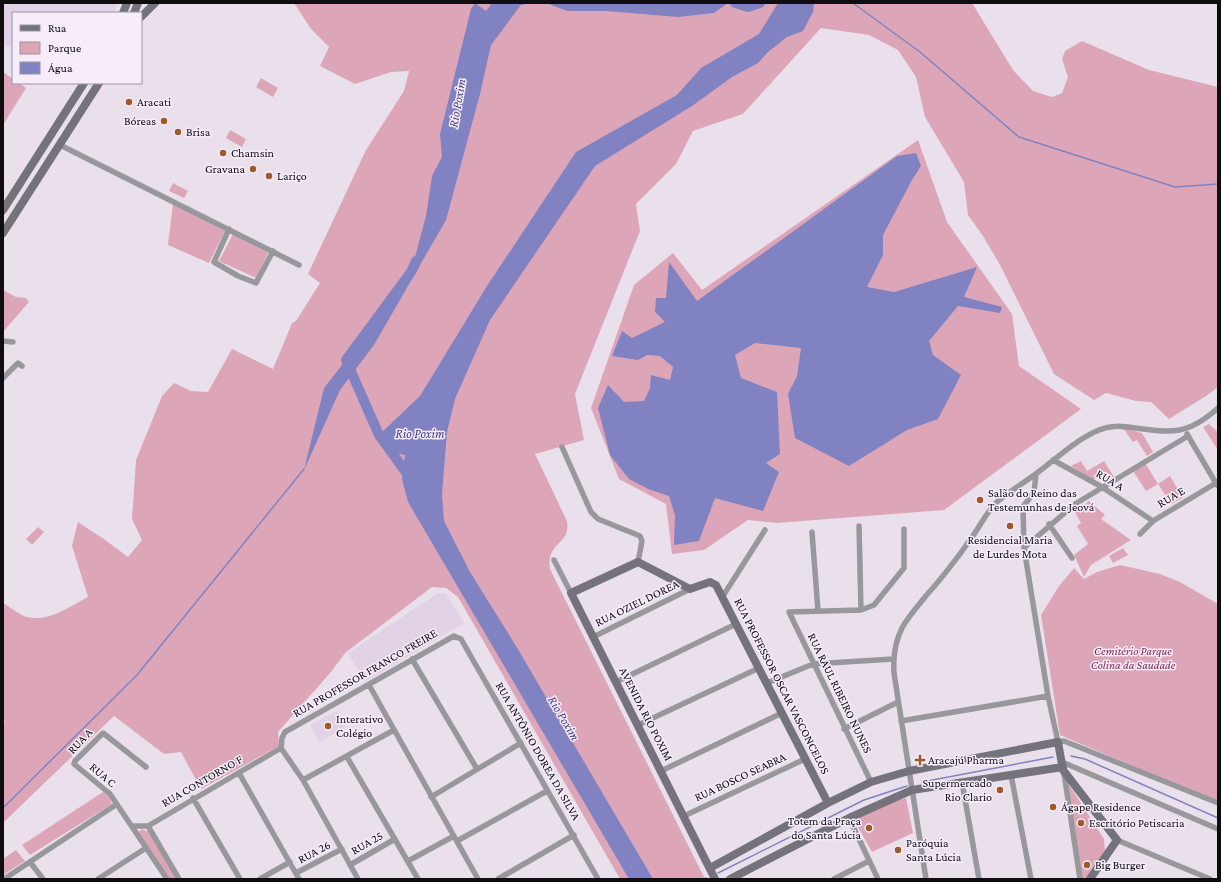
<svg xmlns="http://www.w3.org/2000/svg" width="1221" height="882" viewBox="0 0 1221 882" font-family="'Crimson Pro',serif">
	<rect width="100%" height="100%" fill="#eae0ec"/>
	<!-- built -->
	<path fill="#e1d3e5" d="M3 3H118L114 13H13V48L3 44Z
		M438 593H446L464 623 365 682 348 653Z
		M337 711 346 727 319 742 310 725Z"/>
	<!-- green -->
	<path fill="#dda6b8" d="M294 3H972L1013 70 1033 91 1052 97 1062 93 1068 77 1062 59 1065 51 1082 41 1149 70 1218 87V387L1206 396 1169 419 1151 402 1136 401 1106 393 1094 400 1054 374 1000 265 983 236 968 215 964 182 925 117 916 77 898 50 869 35 821 28 743 114 693 131 676 164 636 204 640 231 575 394 584 440 535 454 567 521C571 546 546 541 550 569L705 879H620L458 597 446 588 432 587 345 653 331 672 278 732 279 746 201 789 181 752 164 754 114 716 3 823V723L5 722 3 718V603C10 607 17 613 24 616 46 624 69 607 88 597L72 546 78 522 104 539 128 557 142 540 132 519 136 460 162 396 174 383 191 391 208 392 232 349 273 369 292 323 296 321 320 283 308 274 366 150 404 91 409 71 391 72 355 84 320 66 329 47 311 29Z
		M3 72 13 79V83H19L26 88 3 125Z
		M261 78 278 88 273 97 256 87Z
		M230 130 246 139 242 147 226 138Z
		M918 140 947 222 1012 314 1019 366 1081 409 944 510 777 523 748 520 704 550 672 554 666 504 619 479 591 408 634 285 673 253 702 290Z
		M173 183 188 191 184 198 169 191Z
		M173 204 225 231 209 263 168 245Z
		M233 234 268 253 256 278 219 261Z
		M3 290 16 297 26 298 29 302 3 332Z
		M1209 424 1218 432V450L1203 427Z
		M1123 428 1142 433 1153 452 1147 456 1137 440 1133 442Z
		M1081 461 1087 471 1104 461 1114 477 1108 480 1103 473 1093 480 1071 466Z
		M1145 463 1158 484 1170 476 1183 498 1171 504 1158 484 1146 491 1133 471Z
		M1089 501 1105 515 1101 519 1131 540 1091 565 1084 577 1074 555 1088 544 1077 526 1081 523 1075 512Z
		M38 527 44 532 32 545 26 539Z
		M1123 548 1128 555 1113 563 1109 556Z
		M1120 565 1160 574 1180 582 1218 604V802L1060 735 1041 615 1059 586 1074 568 1084 579 1097 572Z
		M1066 780 1104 839 1105 851 1086 879H1082Z
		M103 792 109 797 112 804 30 855 22 845Z
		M906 798 913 833 872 852 854 820 892 802Z
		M142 829 149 832 179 879H169L138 832Z
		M16 850 25 861 3 875V859Z"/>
	<!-- water -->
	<path fill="#8082c2" d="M475 3 486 11 492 3H533L521 5 491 45 480 94 446 220 374 345 340 390 304 470 324 388 374 324 411 272 426 216 432 176 442 157 440 134 471 9Z
		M546 3H728L714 13 678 17 606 11H567Z
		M778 3H814L813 12 803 31 787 37 768 52 758 63 732 77 692 106 595 166 490 320 455 399 447 432 442 494 444 521 470 572 516 646 653 879H629L408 502 402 479 405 455 391 452 379 435 420 396 487 286 576 152 677 95 701 68 759 34Z
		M916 153 921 166 912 180 883 235V255L867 287 894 292 977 267 964 297 1002 307 1000 313 958 306 929 341 933 355 961 375 938 419 907 430 849 466 795 438 788 394 797 376 801 348 755 343 735 355 741 378 777 392 780 454 766 463 779 472 763 511 715 498 699 541 674 545 675 515 669 496 648 489 629 479 610 455 598 408 608 385 624 402 644 401 650 388 651 375 670 380 673 367 660 356 647 355 638 360 612 356 622 331 632 338 665 322 655 312 656 298H666L669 262 697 301 897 156Z"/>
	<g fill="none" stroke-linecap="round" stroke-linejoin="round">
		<!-- stream -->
		<path stroke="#8082c2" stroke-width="1.5" d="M853 3 920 52 1019 137 1175 187 1218 184
			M1071 756 1085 759 1218 818
			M922 782 1053 757
			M3 808 137 675 304 469
			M718 873 864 800 907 786
			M703 879 706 878"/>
		<!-- river -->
		<path stroke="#8082c2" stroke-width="10" d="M735 3 748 7 760 3
			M411 479 379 435 346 360 411 272 416 261"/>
		<!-- street -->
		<path stroke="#98979c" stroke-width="5.5" d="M60 145 299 265
			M229 229 214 262 238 276 256 283 273 251
			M3 341 13 342
			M3 378 18 363 22 366
			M1187 434 1217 485
			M562 447 591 512 598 519 640 536 642 541 638 562
			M1053 460 1102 487 1153 521
			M1036 474 1034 492 1023 507 1024 548 1048 696 1058 742 1064 741 1218 803
			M1049 524 1072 558
			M859 526 861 610
			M812 532 818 611
			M1140 534 1153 521 1216 483
			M1024 548 1075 504 1188 436
			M554 560 571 593
			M723 596 765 530
			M593 637 690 589
			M412 659 477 769
			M616 682 736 624
			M767 683 813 664 893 659
			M369 685 478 879
			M901 721 1048 696
			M638 725 759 668
			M844 729 898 702
			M347 757 418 879
			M1062 762 1218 829
			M146 767 103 733 75 761 74 764 110 794 167 879
			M661 771 782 713
			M239 773 299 879
			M1064 773 1080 879
			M1011 775 1031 879
			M303 780 394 730
			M871 782 789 612 861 610 874 605 904 568V529
			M962 782 979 879
			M431 797 521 743
			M193 798 240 879
			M684 816 805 759
			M849 818 878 879
			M132 826H148L281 748
			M148 826 179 879
			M1117 840 1210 879
			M457 841 547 791
			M408 861 454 836
			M30 862 43 879
			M350 865 395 839
			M296 873 342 849
			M4 879 117 804
			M98 879 146 848
			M260 879 290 862
			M358 879 303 780 281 748 282 738 285 732 454 636 461 639 598 879
			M498 879 574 835
			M834 879 869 861
			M926 879 894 673C893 658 895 642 902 628 908 617 917 607 925 597 941 579 956 560 970 540 980 527 986 512 998 501 1010 491 1025 482 1037 473 1057 458 1077 439 1099 430 1111 425 1122 426 1135 428 1173 433 1188 435 1218 408"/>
		<!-- secondary -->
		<path stroke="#74727a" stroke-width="8" d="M123 13 127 3
			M134 13 138 3
			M141 17 155 3
			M3 210 84 83
			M3 233 99 83
			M710 868 828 803 871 782 909 771 1058 742 1063 770 1117 840 1090 879
			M715 879 571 593 638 562 690 589 710 582 716 585 828 803
			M730 879 849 818 912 790 1063 767"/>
	</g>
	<!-- markers -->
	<g fill="#9e5a2b" stroke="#f7edfa" stroke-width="1.5">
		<circle cx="129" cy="102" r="4"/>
		<circle cx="164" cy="121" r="4"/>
		<circle cx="178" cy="132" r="4"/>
		<circle cx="223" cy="153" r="4"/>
		<circle cx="253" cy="169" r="4"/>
		<circle cx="269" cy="176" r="4"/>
		<circle cx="980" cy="500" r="4"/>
		<circle cx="1010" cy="526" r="4"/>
		<circle cx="328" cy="726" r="4"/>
		<path d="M918 754h4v4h4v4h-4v4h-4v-4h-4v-4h4z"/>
		<circle cx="1000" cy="790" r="4"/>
		<circle cx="1053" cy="807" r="4"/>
		<circle cx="1081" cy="823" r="4"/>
		<circle cx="869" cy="828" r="4"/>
		<circle cx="898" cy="850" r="4"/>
		<circle cx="1087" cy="865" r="4"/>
	</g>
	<g text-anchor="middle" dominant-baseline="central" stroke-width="3" stroke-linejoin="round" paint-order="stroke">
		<!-- poi labels -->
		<g font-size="12" fill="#100d11" stroke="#f7edfa" text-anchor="start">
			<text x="137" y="102">Aracati</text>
			<text x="156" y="121" text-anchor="end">Bóreas</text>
			<text x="186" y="132">Brisa</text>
			<text x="231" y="153">Chamsin</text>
			<text x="245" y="169" text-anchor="end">Gravana</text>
			<text x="277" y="176">Lariço</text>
			<text x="988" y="493">Salão do Reino das<tspan x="988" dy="14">Testemunhas de Jeová</tspan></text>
			<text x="1010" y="540" text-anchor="middle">Residencial Maria<tspan x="1010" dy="14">de Lurdes Mota</tspan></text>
			<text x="336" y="719">Interativo<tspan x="336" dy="14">Colégio</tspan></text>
			<text x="928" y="760">Aracajú Pharma</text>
			<text x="992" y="783" text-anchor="end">Supermercado<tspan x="992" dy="14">Rio Clario</tspan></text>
			<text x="1061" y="807">Ágape Residence</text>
			<text x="861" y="821" text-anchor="end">Totem da Praça<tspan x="861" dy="14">do Santa Lúcia</tspan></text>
			<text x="1089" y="823">Escritório Petiscaria</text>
			<text x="906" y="843">Paróquia<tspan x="906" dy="14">Santa Lúcia</tspan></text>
			<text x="1095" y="865">Big Burger</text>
		</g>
		<!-- street labels -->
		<g font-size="12" fill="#100d11" stroke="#f7edfa">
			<text transform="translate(1110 480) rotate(31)">RUA A</text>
			<text transform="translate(1171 497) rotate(-31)">RUA E</text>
			<text transform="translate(637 603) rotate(-26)">RUA OZIEL DOREA</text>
			<text transform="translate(365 673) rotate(-30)">RUA PROFESSOR FRANCO FREIRE</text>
			<text transform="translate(782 686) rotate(63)">RUA PROFESSOR OSCAR VASCONCELOS</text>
			<text transform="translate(840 693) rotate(64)">RUA RAUL RIBEIRO NUNES</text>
			<text transform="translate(646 714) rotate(63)">AVENIDA RIO POXIM</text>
			<text transform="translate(80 741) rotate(-47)">RUA A</text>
			<text transform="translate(538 751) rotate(60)">RUA ANTÔNIO DOREA DA SILVA</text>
			<text transform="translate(103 775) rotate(40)">RUA C</text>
			<text transform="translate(740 777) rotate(-25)">RUA BOSCO SEABRA</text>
			<text transform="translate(202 781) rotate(-30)">RUA CONTORNO F</text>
			<text transform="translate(367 843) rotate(-30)">RUA 25</text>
			<text transform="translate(314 852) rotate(-28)">RUA 26</text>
		</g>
		<!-- park labels -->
		<g font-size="12" font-style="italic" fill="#812a50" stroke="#f7edfa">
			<text x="1133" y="651">Cemitério Parque<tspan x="1133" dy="14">Colina da Saudade</tspan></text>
		</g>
		<!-- water labels -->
		<g font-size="13" font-style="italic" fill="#3f3a87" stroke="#f7edfa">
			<text transform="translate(457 103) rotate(-80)">Rio Poxim</text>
			<text x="420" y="433">Rio Poxim</text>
			<text transform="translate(564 718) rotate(59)">Rio Poxim</text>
		</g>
	</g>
	<!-- border -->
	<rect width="1221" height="882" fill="none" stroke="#100d11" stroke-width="8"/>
	<!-- legend -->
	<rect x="12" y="12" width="130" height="72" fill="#f7edfa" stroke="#9b939d"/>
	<rect x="20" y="25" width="20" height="6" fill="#74727a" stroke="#9b939d"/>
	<text x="48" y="32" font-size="12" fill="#100d11">Rua</text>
	<rect x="20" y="42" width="20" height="12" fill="#dda6b8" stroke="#9b939d"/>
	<text x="48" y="52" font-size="12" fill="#100d11">Parque</text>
	<rect x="20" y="62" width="20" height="12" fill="#8082c2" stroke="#9b939d"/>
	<text x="48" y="72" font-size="12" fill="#100d11">Água</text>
</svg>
